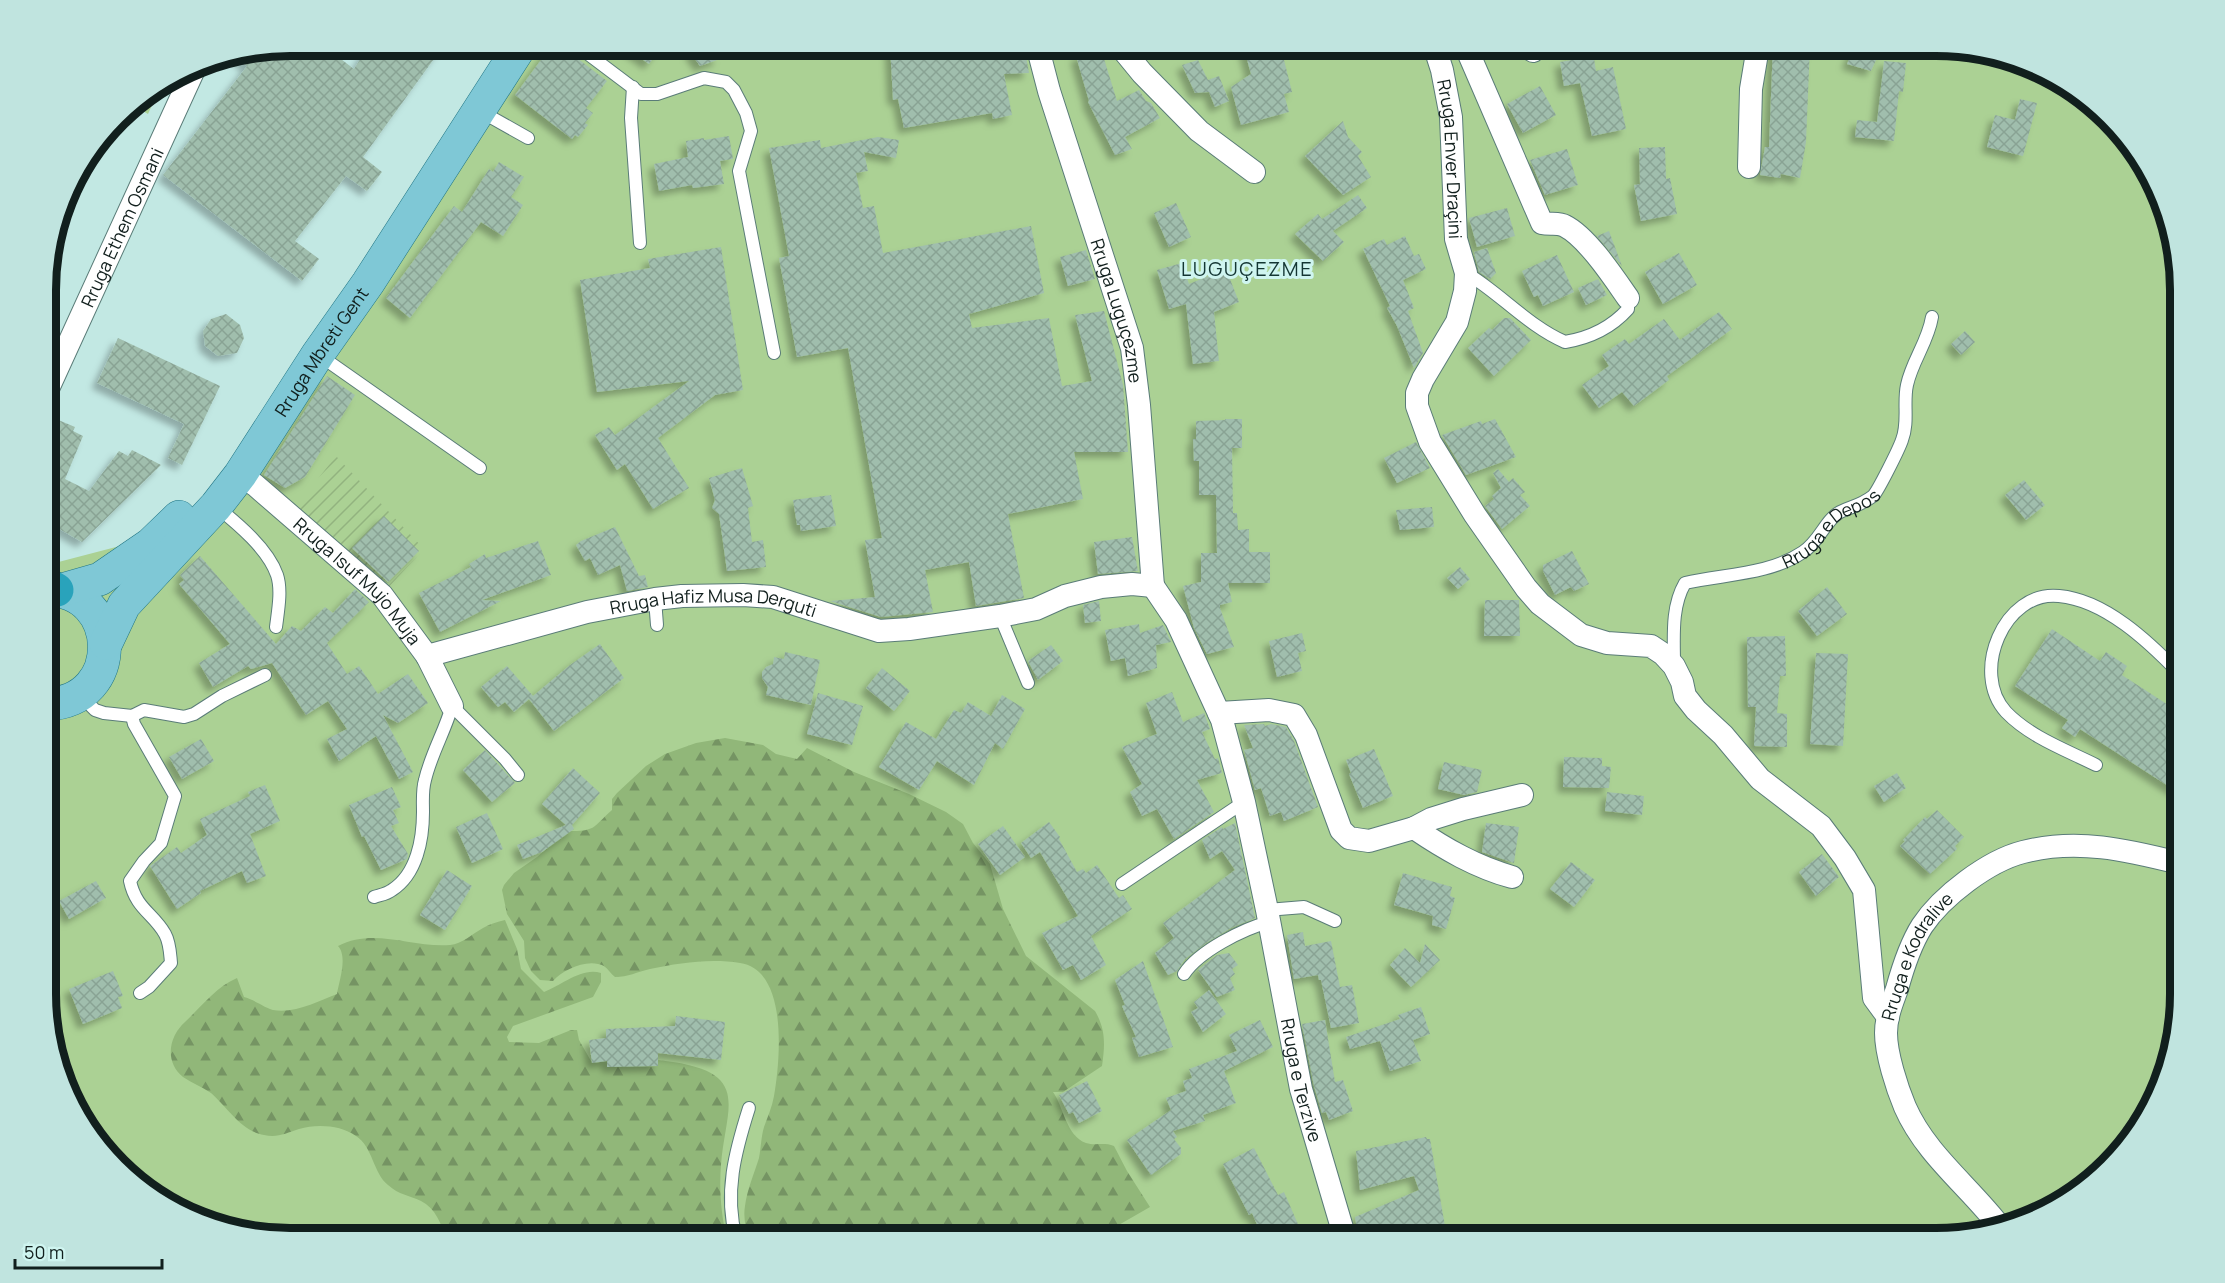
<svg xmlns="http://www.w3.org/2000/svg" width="2225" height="1283" viewBox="0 0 2225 1283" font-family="Manrope,sans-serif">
	<defs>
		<pattern id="forest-firs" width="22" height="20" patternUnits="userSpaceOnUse" patternTransform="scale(1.5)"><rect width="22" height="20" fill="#91b779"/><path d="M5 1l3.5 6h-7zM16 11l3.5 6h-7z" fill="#759463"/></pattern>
		<pattern id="garden-furrows" width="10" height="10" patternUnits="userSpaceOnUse" patternTransform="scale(1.5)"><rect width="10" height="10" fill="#abd194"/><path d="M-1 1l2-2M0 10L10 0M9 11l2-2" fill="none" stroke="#92b37f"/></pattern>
		<pattern id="building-cross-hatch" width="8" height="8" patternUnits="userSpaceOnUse" patternTransform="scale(1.5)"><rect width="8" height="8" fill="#a0bead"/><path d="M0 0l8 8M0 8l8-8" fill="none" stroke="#89a394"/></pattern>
		<filter id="shadow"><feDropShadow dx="-5.5" dy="5.5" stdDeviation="3" flood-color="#0004"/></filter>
	</defs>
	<rect width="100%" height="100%" fill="#c2e8e3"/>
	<!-- green -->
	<path fill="#abd194" d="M519 45H1935L1999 53 2057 78 2139 154 2167 212 2179 274V1009L2147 1115 2071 1197 2013 1225 1951 1237 290 1238 227 1230 168 1205 86 1129 47 1025V565L208 523Z"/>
	<!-- forest -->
	<path fill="url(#forest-firs)" d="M725 738 763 745 776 754 797 759 807 748 854 772 909 794 946 812 963 824 973 843 990 864 1003 909 1026 956 1095 1011C1106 1030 1105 1045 1102 1066L1063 1092H1053C1063 1105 1066 1136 1086 1143 1095 1146 1104 1142 1114 1146L1127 1171 1150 1207 1110 1230 1104 1238H748C746 1228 743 1217 745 1206 747 1190 754 1174 759 1158 761 1148 761 1137 764 1127 768 1116 772 1107 774 1096 780 1062 789 970 740 963 710 958 679 963 650 969 637 972 628 977 615 977 611 974 608 969 604 966 588 958 564 969 553 981L540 980 531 971 525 958 524 941 507 914 502 890 504 885 514 873 537 857 567 831C596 831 591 829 612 810V799L617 793 646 766 665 754 696 743Z
		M505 920 517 949 521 969 544 992C561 986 581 967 601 973V982L593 997 513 1026 507 1037 509 1042 539 1043 571 1030H577L579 1040 591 1061C600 1062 609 1059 618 1058 636 1057 656 1060 673 1062 752 1074 725 1109 721 1165 719 1188 721 1216 727 1238H445C442 1224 435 1208 421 1201 409 1195 399 1195 388 1185 373 1173 373 1147 356 1136 340 1125 317 1124 299 1129 286 1133 278 1138 264 1135 241 1131 228 1108 211 1093 202 1087 192 1083 183 1077 164 1062 169 1036 185 1022 202 1006 216 987 237 978L244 997C253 999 267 1009 273 1010 295 1014 318 1001 337 994 339 981 348 957 338 946 374 927 412 948 450 945 462 944 472 934 483 928 490 924 497 922 505 920Z"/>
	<!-- garden -->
	<path fill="url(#garden-furrows)" d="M161 85 148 114 131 104 145 96 150 98 153 90Z
		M336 456 424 549 382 594 294 509Z"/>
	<!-- building -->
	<path fill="url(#building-cross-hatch)" filter="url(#shadow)" d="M290 45H311L329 59 333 53 354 69 369 45H444L363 157 382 172 367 191 346 176 295 241 319 259 302 281 163 175 247 66 234 56Z
		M552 45H560L607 81 586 108 593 113 585 123 588 125 578 137 575 135 572 139 515 95Z
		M622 45H663L649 64Z
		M701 45H707L720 59 700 66 690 52Z
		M890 45H928V59L967 57V45H1024L1029 73 1004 74 1012 115 993 119 992 113 904 128 898 99 893 100Z
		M1243 45H1266L1267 49 1275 47V50L1281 48 1292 92 1284 94 1289 112 1241 125 1231 87 1251 74Z
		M1773 45H1810L1806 142 1800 178 1781 174 1780 178 1760 175 1765 147H1769Z
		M1855 45H1883L1871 71 1847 64Z
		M1101 49 1117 101 1139 90 1146 101 1151 103 1160 118 1125 137 1132 149 1115 155 1088 102 1089 101 1076 56Z
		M1593 52 1596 71 1613 67 1626 129 1592 136 1580 83 1564 86 1560 62 1572 60 1571 56Z
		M1198 60 1208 80 1219 76 1229 101 1215 107 1209 92 1195 93 1182 65Z
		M1884 61 1906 63 1903 92 1899 91 1894 141 1855 137 1857 120 1877 122Z
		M1540 86 1556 115 1523 133 1507 104Z
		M2020 99 2037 103 2023 156 1987 147 1995 115 2015 120Z
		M1343 121 1348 137 1362 152 1358 156 1371 177 1343 195 1305 156Z
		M729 136 733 159 720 161 724 184 693 188 692 185 659 191 654 164 688 157 686 141 704 138V140Z
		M878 137 899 140 896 158 864 152 868 171 856 173 863 208 874 206 883 253 1031 226 1044 293 969 314 972 328 1049 318 1062 386 1092 381 1075 315 1104 311 1123 385 1128 452H1074L1083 499 1008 514 1024 598 976 606 969 562 925 570 933 612 881 617 830 601 875 597 865 540 882 538 848 348 797 357 779 258 789 256 769 148 820 140 821 148Z
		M1665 147 1666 179 1670 178 1677 214 1641 221 1634 185 1640 184 1639 148Z
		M1567 149 1578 185 1545 195 1530 160Z
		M499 162 524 177 511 197 523 205 503 236 481 222 410 318 386 298 454 206 462 212 489 169 493 172Z
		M1358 195 1367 208 1333 231 1344 242 1323 261 1295 234 1318 214 1322 219Z
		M1176 203 1191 237 1169 247 1154 213Z
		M1507 208 1515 236 1477 247 1469 218Z
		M1609 231 1622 266 1597 236Z
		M1405 236 1414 256 1419 254 1426 269 1403 280 1414 308 1408 311 1423 353 1414 368 1397 326 1387 308 1390 306 1363 249 1384 239 1387 245Z
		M721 247 743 390 715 395 658 438 689 488 653 509 625 464 617 470 595 435 609 427 615 435 689 381 597 392 580 280 650 268 648 259Z
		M1487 248 1496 273 1490 279 1479 272 1474 252Z
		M1086 250 1095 279 1068 286 1060 257Z
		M1679 253 1697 285 1663 304 1645 272Z
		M1557 255 1574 292 1543 306 1538 295 1534 297 1522 271Z
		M1182 263 1189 284 1226 269 1239 302 1214 312 1219 361 1193 364 1186 304 1169 309 1157 270Z
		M1598 279 1607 295 1586 305 1578 288Z
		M1719 312 1732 329 1667 376 1669 380 1634 406 1622 392 1599 408 1582 385 1609 366 1602 355 1625 339 1629 344 1664 319 1680 340Z
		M226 314 240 325 244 338 237 353 218 356 205 346 203 331 211 319Z
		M1504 318H1510L1531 340 1494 376 1468 348 1489 328 1492 330Z
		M1965 331 1975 342 1961 355 1951 344Z
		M118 338 220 386 182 465 168 458 184 424 97 383Z
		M327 376 355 395 305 477 285 488 264 475Z
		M56 419 75 427 73 431 83 436 65 479 89 491 119 451 128 456 132 450 161 465 82 542 47 522V421L53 423Z
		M1225 419H1242V448H1232L1233 513H1237L1238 530 1249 529V552H1270V583H1228L1232 602 1220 605V608L1234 647 1207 654 1194 628 1183 586 1201 582V553H1217L1216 495H1199V461H1194L1193 439H1196V421L1225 420Z
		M1495 419 1516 457 1466 475 1442 435 1481 421 1482 424Z
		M1416 442 1430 468 1397 483 1384 458Z
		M742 468 753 506 748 508 752 542 763 540 766 567 727 571 719 514 712 508 715 500 709 478Z
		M1498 469 1509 482 1513 478 1525 492 1520 495 1530 506 1502 529 1485 506 1494 499 1492 496 1501 488 1493 473Z
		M2024 480 2045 505 2026 520 2005 495Z
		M831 495 836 526 801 531 800 525H797L793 500Z
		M1432 507 1434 527 1400 530 1396 510Z
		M384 516 419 551 388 582 352 548Z
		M615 527 639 576 645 575 648 587 627 591 620 565 598 575 590 558 585 561 576 545 581 541Z
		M1132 537 1138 571 1098 574 1094 542Z
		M538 541 551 575 482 600 501 601 440 632 419 593 471 567 469 564 485 554 486 558Z
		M1572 551 1589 584 1574 591 1571 587 1555 595 1543 571V565Z
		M200 556 276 644 292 626 301 631 325 607 333 613 355 589 369 602 327 643 347 674 359 666 378 694 408 674 428 703 398 723 383 715 413 772 399 779 376 736 339 761 327 739 347 729 328 701 306 715 272 663 251 669 248 666 213 687 199 663 230 644 179 584 184 580 180 575Z
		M1460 567 1470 579 1458 589 1447 578Z
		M1827 587 1847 614 1817 636 1798 611Z
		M1485 600H1519L1520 636H1484Z
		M1099 601 1101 621 1085 623 1083 605Z
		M1139 624 1140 633 1163 625 1171 642 1156 645 1157 668 1128 676 1125 658 1111 661 1105 630Z
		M2052 629 2100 661 2106 652 2127 666 2122 675 2179 712V793L2080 729 2075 737 2062 728 2068 720 2015 686Z
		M1302 633 1306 651 1298 653 1302 671 1277 677 1269 641Z
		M1785 636 1786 676H1780L1777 713 1787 714V747L1754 746 1756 707H1748L1747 637Z
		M600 644 624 678 554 731 529 699 514 712 505 702 498 707 481 687 507 666 533 696 570 665Z
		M1051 645 1063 661 1038 680 1028 661Z
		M785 652 820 660 811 705 766 695 768 687 762 678V672L766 667 773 664 774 657 784 659Z
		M1816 653 1848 654 1843 746 1810 744Z
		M882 668 910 691 894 711 866 688Z
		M1172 692 1183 722 1204 713 1210 729 1202 732 1215 759 1218 758 1222 773 1197 780 1214 812 1174 839 1157 809 1142 816 1130 792 1142 784 1122 747 1157 734 1146 703Z
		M818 693 863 706 852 745 807 734Z
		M1002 695 1025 709 1003 749 995 743 974 785 937 761 919 790 879 767 906 722 936 739 954 710 961 713 968 702 991 716Z
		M1264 724 1265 726 1271 724 1286 727 1294 741 1318 807 1284 821 1281 812 1270 816 1261 788 1255 790 1244 750 1253 748 1244 725Z
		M201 739 214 761 182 779 169 757Z
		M1374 749 1393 796 1363 808 1349 774 1351 773 1346 760Z
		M485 750 515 783 492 802 463 770Z
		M1564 757 1602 758V766L1611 767 1609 788 1563 787Z
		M1444 762 1482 770 1477 792 1464 795 1438 789Z
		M573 768 600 793 572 825 574 829 542 852 523 859 517 845 566 825 542 804Z
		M1897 773 1906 788 1884 802 1874 786Z
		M265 785 280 821 250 834 266 876 247 883 242 871 200 891 201 893 177 909 150 866 177 847 181 853 207 835 200 819 250 796 248 792Z
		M392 787 401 807 393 810 399 823 391 826 408 854 407 859 381 870 364 836 362 837 349 805Z
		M1607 792 1644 796 1642 815 1605 811Z
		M1937 810 1964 837 1955 846 1957 849 1930 874 1900 846 1905 841 1903 840 1925 817 1927 819Z
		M487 813 503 849 472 863 456 827Z
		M1049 822 1060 837 1059 839 1077 872 1083 869 1086 873 1097 865 1119 898 1123 895 1132 909 1091 936 1106 965 1081 980 1073 965 1063 970 1042 933 1078 916 1040 852 1031 858 1021 843Z
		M1235 823 1255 918 1231 928 1206 943 1185 959 1177 971 1168 975 1155 953 1174 938 1163 923 1235 870 1222 851 1210 859 1202 840 1222 827 1223 829Z
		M1486 823 1519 827 1514 863 1482 852Z
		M1003 826 1025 857 1000 875 978 844Z
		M1822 854 1839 877 1816 896 1799 872Z
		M1571 862 1595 880 1574 907 1550 889Z
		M447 870 472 886 445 930 420 915Z
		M1403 873 1452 887 1450 896 1455 898 1446 929 1432 925 1433 916 1394 905Z
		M96 881 106 898 69 919 59 901Z
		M1303 932 1305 946 1331 941 1340 987 1352 985 1359 1023 1331 1028 1321 980H1319L1318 975 1294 979 1287 935Z
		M1425 944 1440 960 1411 987 1390 965 1405 948 1420 963Z
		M1229 953 1238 965 1232 969 1235 974 1230 978 1235 990 1217 997 1198 970 1217 955Z
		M1143 961 1173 1047 1139 1057 1132 1038 1136 1037 1122 1006 1125 1005 1115 980Z
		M113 971 123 996 118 997 122 1008 83 1024 69 989Z
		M1209 990 1226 1014 1203 1032 1191 1012 1198 1008 1194 1002Z
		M1421 1007 1430 1034 1413 1040 1421 1061 1390 1071 1380 1041 1350 1049 1346 1037 1400 1019 1398 1015Z
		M676 1016 725 1022 721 1060 658 1053V1066L607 1067V1061L592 1063 589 1040 606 1038V1029L675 1026Z
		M1260 1020 1273 1047 1224 1071 1236 1103 1203 1115 1205 1121 1173 1131 1177 1137 1174 1139 1181 1148V1154L1151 1175 1127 1140 1171 1110 1166 1098 1186 1091 1183 1081 1192 1078 1189 1069 1237 1051 1229 1035Z
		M1325 1020 1335 1082 1343 1080 1353 1111 1329 1120 1326 1112 1322 1113 1314 1086 1302 1024Z
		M1087 1081 1102 1111 1079 1123 1073 1112 1069 1114 1059 1095Z
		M1426 1137 1427 1139H1430L1447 1238 1358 1235 1355 1217 1419 1190 1414 1176 1360 1190 1356 1151Z
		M1254 1148 1278 1195 1284 1192 1304 1238H1263L1252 1213 1249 1215 1223 1164Z"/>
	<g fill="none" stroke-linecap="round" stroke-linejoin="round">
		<defs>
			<g id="lane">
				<path d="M576 45 641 94H657L704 78 726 82 734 90 746 113 751 131 739 171 774 353"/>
				<path d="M633 87 631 118 640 243"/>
				<path d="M480 111 528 138"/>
				<path d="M1466 273C1500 293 1528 326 1565 342 1589 338 1611 328 1628 309V298"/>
				<path d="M319 355 480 468"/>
				<path d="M217 507C238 524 268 549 277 575 282 590 278 611 276 627"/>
				<path d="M655 599 657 625"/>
				<path d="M1000 616 1028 683"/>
				<path id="s1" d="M1674 664C1674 637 1671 607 1685 583 1724 574 1769 575 1803 552 1820 541 1825 520 1840 512 1852 506 1860 506 1873 496 1878 491 1899 449 1902 440 1909 422 1903 403 1907 385 1912 361 1928 342 1932 317"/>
				<path d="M80 695 95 710 104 713 132 716 144 710 184 717 194 714 222 696 265 675"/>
				<path d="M452 706 505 759 518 775"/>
				<path d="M132 716 134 724 175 796 161 843 144 861 130 881C136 909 153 913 165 934 170 943 170 953 171 963L149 987 140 993"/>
				<path d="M2096 765C2066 750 2030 737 2006 712 1970 673 2004 590 2059 596 2105 600 2149 642 2179 673"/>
				<path d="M1122 884 1244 802"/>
				<path d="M374 897C380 895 387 894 392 890 417 874 423 839 423 812 423 801 422 790 425 780 431 754 445 731 452 706"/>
				<path d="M1267 910 1304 907 1335 921"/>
				<path d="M1184 974C1199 951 1243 929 1269 922"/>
				<path d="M736 1238C724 1193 735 1152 749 1108"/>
			</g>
			<g id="street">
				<path id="s2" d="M1037 45 1049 91 1132 348 1139 405 1153 586"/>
				<path d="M1119 45 1142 73 1199 131 1254 172"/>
				<path id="s3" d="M1434 45 1442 70 1451 117 1456 239 1466 273 1465 291 1457 322 1423 379 1417 393V406L1430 442 1475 515 1526 588 1540 604 1581 635 1607 643 1651 646 1663 654 1674 666 1682 682 1685 696 1696 710 1723 735 1760 779 1821 826 1845 858 1864 890 1874 998 1888 1017"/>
				<path d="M1465 45 1542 223C1550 225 1558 222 1565 226 1587 237 1614 278 1628 298"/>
				<path d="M1525 45 1533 51"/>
				<path d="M1749 167 1751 89 1757 53 1756 45"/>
				<path id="s4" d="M47 391 197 63"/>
				<path id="s5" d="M240 475 255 485 382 595 427 656 452 706"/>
				<path id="s6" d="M1153 586 1176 620 1222 720 1244 802 1267 910 1301 1089 1345 1238"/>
				<path id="s7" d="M427 656 587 612 655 599 682 596 743 595 773 597 879 631 909 629 1000 616 1036 609 1065 596 1101 587 1132 584 1153 586"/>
				<path d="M1219 713 1269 710 1294 715 1306 735 1341 830 1349 838 1369 841 1414 828 1431 819 1463 809 1522 795"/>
				<path d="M1414 828C1445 849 1476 867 1512 877"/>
				<path id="s8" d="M2001 1228C1970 1187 1926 1155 1905 1107 1897 1088 1886 1054 1886 1033 1886 1017 1892 1003 1897 989 1903 967 1910 945 1922 926 1942 896 1988 861 2023 852 2077 838 2127 850 2179 863"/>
			</g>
			<g id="primary">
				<path d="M47 590C122 590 125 702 47 704"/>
				<path d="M58 591 100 579 151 544 179 517"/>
				<path id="s9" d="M106 643 124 605 216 506 240 475 318 354 368 283 521 45"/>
			</g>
			<path id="highway" d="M47 584 57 590"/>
		</defs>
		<!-- lane casing -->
		<use href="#lane" stroke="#5a7c78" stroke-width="14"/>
		<!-- street casing -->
		<use href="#street" stroke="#5a7c78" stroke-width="24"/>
		<!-- primary casing -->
		<use href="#primary" stroke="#217584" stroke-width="34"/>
		<!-- highway casing -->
		<use href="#highway" stroke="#217584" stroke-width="34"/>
		<!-- lane -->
		<use href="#lane" stroke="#fff" stroke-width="12"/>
		<!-- street -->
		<use href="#street" stroke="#fff" stroke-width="22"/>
		<!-- primary -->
		<use href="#primary" stroke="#7fc8d6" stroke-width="33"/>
		<!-- highway -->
		<use href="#highway" stroke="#29a3bb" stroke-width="33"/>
	</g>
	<g text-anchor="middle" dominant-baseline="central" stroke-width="6" stroke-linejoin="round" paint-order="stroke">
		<!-- street labels -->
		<g font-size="18" fill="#111f1d" stroke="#cff5f0">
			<text stroke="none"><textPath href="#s3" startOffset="116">Rruga Enver Draçini</textPath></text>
			<text stroke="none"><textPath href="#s4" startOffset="180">Rruga Ethem Osmani</textPath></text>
			<text stroke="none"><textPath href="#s2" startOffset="278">Rruga Luguçezme</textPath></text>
			<text stroke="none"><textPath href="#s9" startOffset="364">Rruga Mbreti Gent</textPath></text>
			<text stroke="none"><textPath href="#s1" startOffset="243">Rruga e Depos</textPath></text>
			<text stroke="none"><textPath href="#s5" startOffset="159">Rruga Isuf Mujo Muja</textPath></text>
			<text stroke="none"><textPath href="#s7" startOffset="294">Rruga Hafiz Musa Derguti</textPath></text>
			<text stroke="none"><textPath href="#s8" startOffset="316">Rruga e Kodralive</textPath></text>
			<text stroke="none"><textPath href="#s6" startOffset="520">Rruga e Terzive</textPath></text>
		</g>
		<!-- neighbourhood labels -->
		<g font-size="20" letter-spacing="1.5" fill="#143633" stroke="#cff5f0">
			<text x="1247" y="268">LUGUÇEZME</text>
		</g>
	</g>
	<!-- crop -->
	<path d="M0 0H2225V1283H0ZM290 56H1936A234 234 0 0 1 2170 290V994A234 234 0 0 1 1936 1228H290A234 234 0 0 1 56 994V290A234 234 0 0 1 290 56Z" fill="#c0e4df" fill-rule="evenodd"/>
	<path fill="none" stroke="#111f1d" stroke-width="8" d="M290 56H1936A234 234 0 0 1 2170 290V994A234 234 0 0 1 1936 1228H290A234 234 0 0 1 56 994V290A234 234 0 0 1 290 56Z"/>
	<!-- scale -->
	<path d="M15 1259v9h147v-9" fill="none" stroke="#111f1d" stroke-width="3"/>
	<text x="24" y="1259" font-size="18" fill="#111f1d" stroke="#cff5f0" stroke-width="4.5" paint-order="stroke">50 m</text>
</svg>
